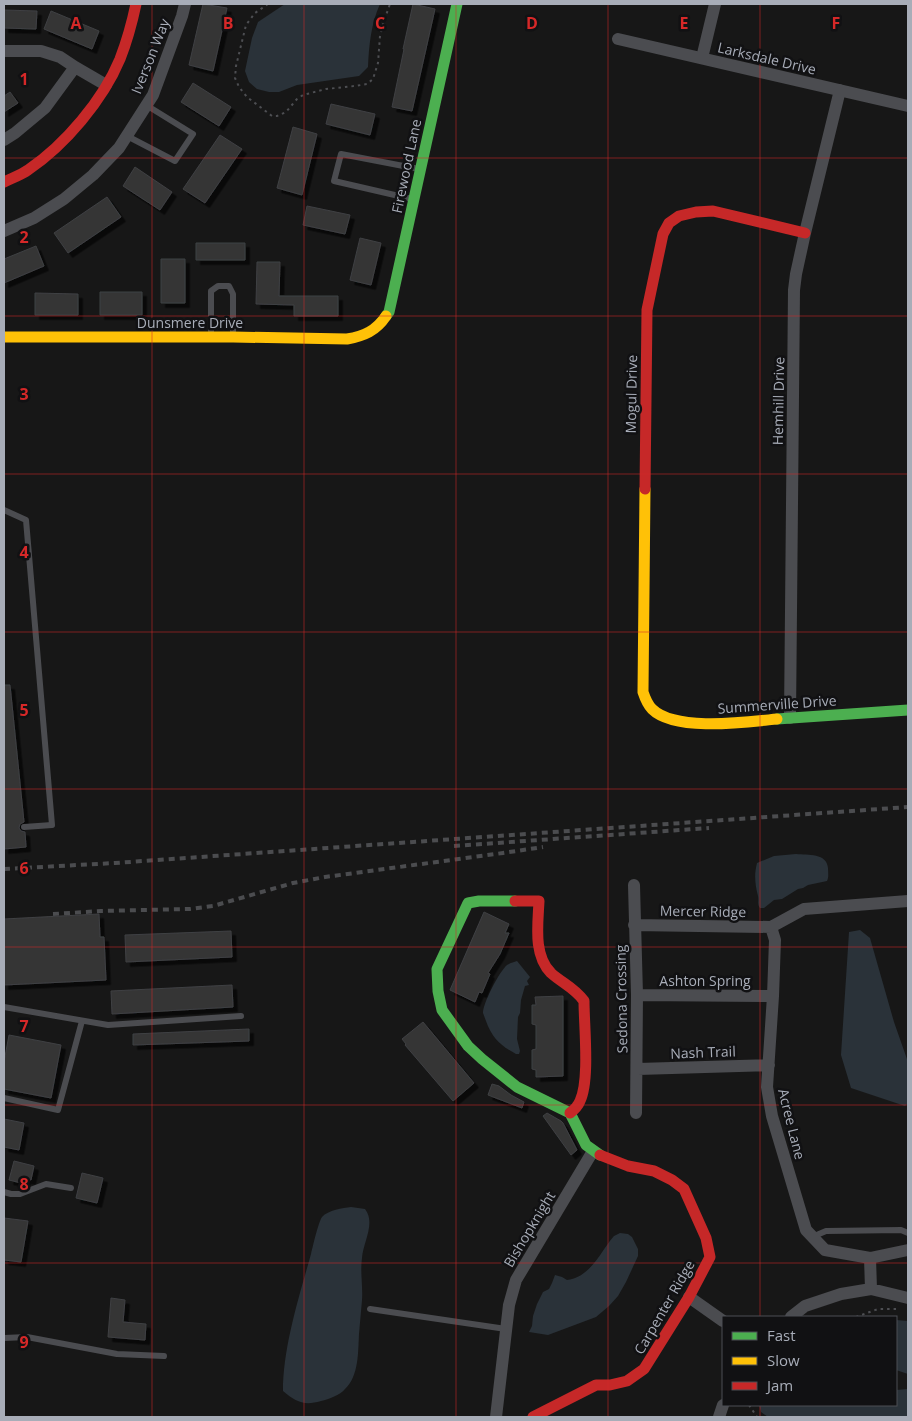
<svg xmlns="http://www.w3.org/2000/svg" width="912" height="1421" viewBox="0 0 912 1421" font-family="'Open Sans',sans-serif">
	<defs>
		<filter id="shadow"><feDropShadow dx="4.5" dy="4.5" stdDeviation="0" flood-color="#0009"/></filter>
	</defs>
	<rect width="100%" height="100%" fill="#171717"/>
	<!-- water -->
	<path fill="#2a3239" d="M285 4H380C371 24 369 45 368 67L359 76 297 85 279 92H269L257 89 249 82 245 71 252 38 258 22Z
		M796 854C808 855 827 853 828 868 828 873 829 877 827 881L808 885 803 888 798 889 782 899 774 900 764 908H760C757 904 759 901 758 896 755 884 754 875 757 863L774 856Z
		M860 930 870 938 894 1022 908 1062V1103L905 1106 851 1088 841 1055 849 932Z
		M517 961 530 977 527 981 529 985 525 986 521 1000 520 1013 518 1017 517 1039 520 1051 519 1054H516C501 1046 492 1038 486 1021 485 1018 484 1016 483 1013 483 1003 499 972 507 965 510 963 514 962 517 961Z
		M351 1207 365 1209C376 1223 363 1243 362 1258 360 1272 363 1286 362 1300 361 1311 360 1323 359 1334 358 1352 359 1376 345 1389 340 1395 329 1399 321 1401 304 1406 296 1402 283 1391 283 1347 299 1297 311 1254 313 1246 318 1223 322 1217 328 1210 343 1208 351 1207Z
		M620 1233 628 1234 632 1237 638 1249V1256L626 1282 618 1296 609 1306 596 1317 548 1335 529 1332 532 1326 533 1316 537 1304 543 1292 549 1289 552 1283 555 1275 562 1277 567 1280C591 1277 600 1252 614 1236Z
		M896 1320 908 1321V1374L896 1370Z
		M908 1389V1417H768L761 1412 759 1405H896V1390Z"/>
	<!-- building -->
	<path fill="#353536" stroke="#3f4043" filter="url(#shadow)" d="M203 4 227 8 213 71 189 65Z
		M413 4 435 9 412 111 392 107 404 49H403Z
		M4 10 37 11 36 29 4 28Z
		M51 11 99 31 92 49 44 29Z
		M193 83 231 107 219 126 181 102Z
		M10 92 18 103 4 112V96Z
		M331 104 375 114 370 135 326 124Z
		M293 127 317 134 302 195 277 188Z
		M220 135 242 149 205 203 183 189Z
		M135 167 172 192 160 210 123 186Z
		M107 197 121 217 68 253 54 233Z
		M307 206 350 215 345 234 303 225Z
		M360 238 381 243 371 285 350 280Z
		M196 243H245V260H196Z
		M36 246 44 266 4 283V259Z
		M161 259H185V303H161Z
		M257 262H280L279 296H338V316H294V305L256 304Z
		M100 292H142V315H100Z
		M35 293 78 294V315H35Z
		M4 685H10L24 822 20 824 19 828 21 831 25 832 26 847 4 849Z
		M484 912 509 924 505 933H509L500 954 488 973 490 974 482 993 479 992 475 1002 450 990Z
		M99 914 100 937H104L106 980 4 985V919Z
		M231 931 232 957 126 962 125 935Z
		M232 985 233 1007 112 1014 111 991Z
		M563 996V1076L536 1077V1070L532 1069V1050L536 1049V1025L532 1024V1005H536L535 997Z
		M423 1022 474 1083 453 1101 405 1045 406 1044 402 1039Z
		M249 1029V1041L133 1045V1034Z
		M9 1035 61 1045 51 1098 4 1089V1062Z
		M492 1084 499 1086 511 1095 524 1102 522 1108 488 1095Z
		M547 1113 561 1121 563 1123 577 1150 571 1155 543 1116Z
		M4 1119 24 1123 19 1150 4 1147Z
		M14 1161 34 1166 31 1180 26 1179 25 1184 9 1180Z
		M82 1173 103 1178 97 1203 76 1198Z
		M4 1218 28 1221 21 1262 4 1260Z
		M111 1298 125 1300 123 1322 146 1324 145 1340 108 1337Z"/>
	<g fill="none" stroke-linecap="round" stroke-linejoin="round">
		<!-- path -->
		<path stroke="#4d4e52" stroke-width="2" stroke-dasharray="2.5 4" stroke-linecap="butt" d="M268 4 255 13 246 25 236 66 235 78 239 87 247 97 272 116H277L286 112 297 99 303 95 326 89 355 86 367 84 373 79 378 63 380 36 384 21 390 4
			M856 1317 878 1309H896
			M749 1405 757 1417"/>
		<!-- lane -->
		<path stroke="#4b4c50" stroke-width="6" d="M127 136 175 161 193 134 146 105
			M412 199 334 181 341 154 419 169
			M211 336V291L218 286H229L233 294V336
			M4 510 26 520 52 825 24 827
			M4 1007 108 1025 241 1016
			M4 1098 58 1110 82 1021
			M4 1192 11 1194H20L46 1184 71 1188
			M812 1237 826 1231 901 1230 908 1233
			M370 1309 506 1329
			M4 1338 27 1337 117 1354 164 1356"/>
		<!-- street -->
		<path stroke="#4b4c50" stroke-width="12" d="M618 39 908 106
			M4 51H41L60 57 75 67 106 85
			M702 58 715 4
			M4 140 15 133 45 108 75 67
			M4 231 34 218 64 199 93 175 119 148 153 95 182 16 185 4
			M790 718 794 290 796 274 805 233 840 90
			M634 885 637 995 636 1113
			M634 925 771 927
			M637 995 773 996
			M638 1069 769 1065
			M870 1258 825 1250 806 1230 772 1116 767 1087 773 996 775 940 771 927 804 909 908 901
			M871 1289 870 1258 908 1250
			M689 1297 723 1321
			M791 1317 805 1306 841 1294 871 1289 908 1298
			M496 1417 509 1305 516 1280 593 1151
			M719 1417 723 1405"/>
		<!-- fast -->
		<path stroke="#4caf50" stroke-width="11" d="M386 316 389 312 457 4
			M777 719 908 710
			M515 901H479L468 903 437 969 438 991 442 1010 468 1046 482 1059 517 1087 570 1113 586 1145 600 1155"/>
		<!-- slow -->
		<path stroke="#ffc107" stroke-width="11" d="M4 337H233L347 339C364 336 376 331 386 316
			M645 489 643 692C645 698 647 704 652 709 675 732 747 722 777 719"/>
		<!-- jam -->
		<path stroke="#c62828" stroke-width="11" d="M4 182C12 178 21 175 28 170 65 145 103 100 120 59 127 41 132 23 136 4
			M645 489 647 310 663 234 669 223 679 216 696 212 713 211 805 233
			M515 901H539C538 924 533 955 551 973 562 983 575 988 584 1001 584 1026 590 1080 580 1101 578 1106 574 1110 570 1113
			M533 1417 596 1385H610L627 1381 644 1369 689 1297 710 1257 706 1238 684 1189 672 1180 654 1171 628 1166 600 1155"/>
		<!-- rail -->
		<path stroke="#4b4c4f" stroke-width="4" stroke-dasharray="6 5" stroke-linecap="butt" d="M454 846 709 828
			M4 869 115 863 908 807
			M53 914 101 911 190 909 213 906 293 883 325 877 503 853 543 847"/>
	</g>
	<!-- grid -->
	<path fill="none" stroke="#d62828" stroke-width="1" stroke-opacity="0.55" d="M152 4V1417M304 4V1417M456 4V1417M608 4V1417M760 4V1317M4 158H908M4 316H908M4 474H908M4 632H908M4 789H908M4 947H908M4 1105H908M4 1263H908M760 1405V1417"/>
	<g text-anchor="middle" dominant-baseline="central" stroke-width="5" stroke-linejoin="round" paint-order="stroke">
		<!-- street labels -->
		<g font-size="14" fill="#a8adb8" stroke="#111113">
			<text transform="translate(150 56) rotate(-68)">Iverson Way</text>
			<text transform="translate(767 58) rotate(13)">Larksdale Drive</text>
			<text transform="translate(406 166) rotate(-78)">Firewood Lane</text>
			<text x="190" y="322">Dunsmere Drive</text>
			<text transform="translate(631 394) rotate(-89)">Mogul Drive</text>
			<text transform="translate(778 401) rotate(-89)">Hemhill Drive</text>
			<text transform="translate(777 704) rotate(-4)">Summerville Drive</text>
			<text transform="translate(703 911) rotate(1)">Mercer Ridge</text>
			<text x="705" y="980">Ashton Spring</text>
			<text transform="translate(621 999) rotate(-91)">Sedona Crossing</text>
			<text transform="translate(703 1052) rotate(-2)">Nash Trail</text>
			<text transform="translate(792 1124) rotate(76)">Acree Lane</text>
			<text transform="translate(529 1229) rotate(-59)">Bishopknight</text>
			<text transform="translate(664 1307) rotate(-60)">Carpenter Ridge</text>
		</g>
	</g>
	<g font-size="16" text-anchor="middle" font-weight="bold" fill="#d62828" stroke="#111113" stroke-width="5" stroke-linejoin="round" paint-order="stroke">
		<text x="76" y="29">A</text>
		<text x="228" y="29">B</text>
		<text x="380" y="29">C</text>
		<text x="532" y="29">D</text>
		<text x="684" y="29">E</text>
		<text x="836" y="29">F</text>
		<text x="24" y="85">1</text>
		<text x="24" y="243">2</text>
		<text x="24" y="400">3</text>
		<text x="24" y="558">4</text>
		<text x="24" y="716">5</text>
		<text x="24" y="874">6</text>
		<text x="24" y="1032">7</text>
		<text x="24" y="1190">8</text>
		<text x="24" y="1348">9</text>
	</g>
	<!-- border -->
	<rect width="912" height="1421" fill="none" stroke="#a8adb8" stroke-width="10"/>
	<!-- legend -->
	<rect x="722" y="1316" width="175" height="90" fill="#111113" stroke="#4d4f55"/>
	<rect x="732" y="1332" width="25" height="8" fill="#4caf50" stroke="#4d4f55"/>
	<text x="767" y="1341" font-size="15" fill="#a8adb8">Fast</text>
	<rect x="732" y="1357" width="25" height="8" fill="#ffc107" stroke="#4d4f55"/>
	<text x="767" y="1366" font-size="15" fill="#a8adb8">Slow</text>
	<rect x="732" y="1382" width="25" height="8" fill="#c62828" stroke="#4d4f55"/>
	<text x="767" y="1391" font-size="15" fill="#a8adb8">Jam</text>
</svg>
